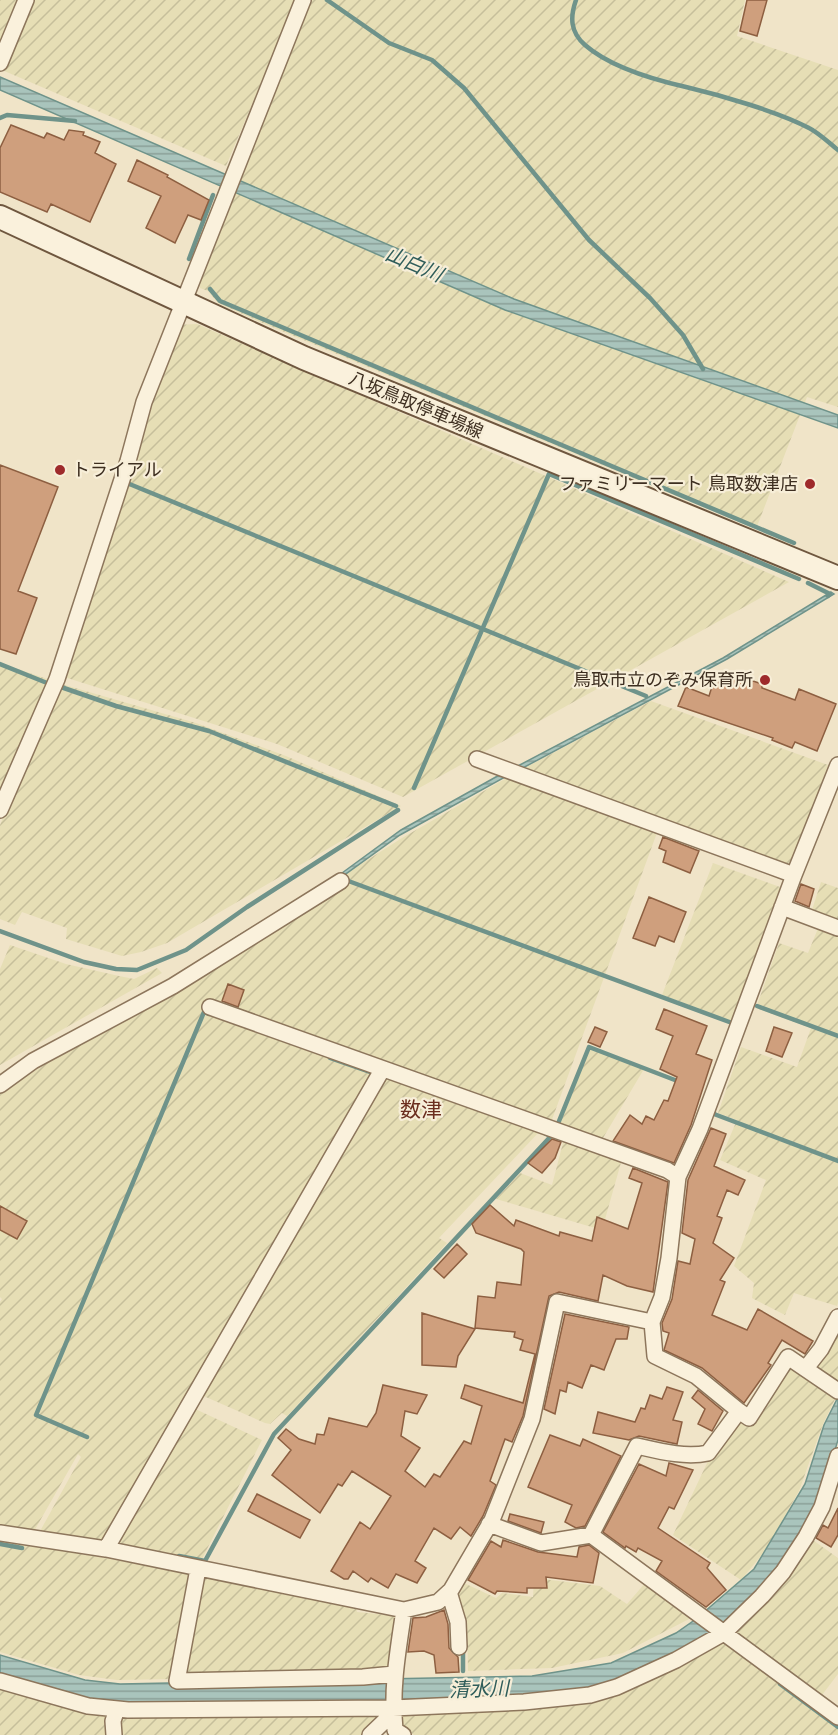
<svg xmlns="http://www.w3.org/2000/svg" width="838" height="1735" viewBox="0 0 838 1735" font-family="'Libre Baskerville','Noto Sans JP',serif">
	<defs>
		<pattern id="farmland-furrows" width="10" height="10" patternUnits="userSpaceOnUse" patternTransform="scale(1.5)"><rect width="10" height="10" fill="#e6deb5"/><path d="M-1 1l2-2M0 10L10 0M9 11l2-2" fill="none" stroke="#c6bf9b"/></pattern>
		<pattern id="water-rules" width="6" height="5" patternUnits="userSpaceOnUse" patternTransform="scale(1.5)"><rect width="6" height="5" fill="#a9c4bc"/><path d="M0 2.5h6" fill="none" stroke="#8ba098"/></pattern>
	</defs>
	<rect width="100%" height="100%" fill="#f0e4c8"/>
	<!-- farmland -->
	<path fill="url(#farmland-furrows)" d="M0 0H21L3 41 0 40Z
		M30 0H296L226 166 2 70Z
		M310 0H745L737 36 838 70V407L807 397 756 529 258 321 218 303 208 291 200 288 198 281Z
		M197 324 789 582 403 797 277 744 61 676 176 325Z
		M0 663 53 681 0 796Z
		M58 683 196 723 286 756 401 806 167 943 141 952 122 956 66 939 67 928 22 912 15 925 0 919V825Z
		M651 701 828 765 790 869 521 770Z
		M510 776 658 830 550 1125 374 1069 375 1075 107 1543 39 1533 81 1457 78 1454 33 1533 0 1529V1302L2 1299 0 1297V1093L402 838Z
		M713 863 780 887 781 892 732 1021 662 995Z
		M821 882 838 888V923L811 913Z
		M819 926 838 932V1303L837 1306 794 1293 785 1315 752 1298 754 1283 734 1266 766 1180 720 1160 737 1120 718 1113 741 1047 797 1067 811 1028 756 1008 779 943 808 953Z
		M10 945 66 964 119 976 134 979 157 968 162 973 0 1065V969Z
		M589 1048 644 1069 600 1143 558 1128Z
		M381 1075 540 1131 439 1238 447 1243 287 1416 282 1413 270 1424 265 1423 199 1394Z
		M564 1139 622 1159 602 1230 496 1199 520 1173 552 1185Z
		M838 1324V1386L814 1369Z
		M789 1364 837 1395 823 1424 799 1491 765 1551 741 1580 673 1535 709 1459Z
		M191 1407 262 1440 200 1563 117 1546 114 1541Z
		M810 1538 838 1558V1674L822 1695 735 1631Z
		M0 1540 191 1573 174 1679 117 1680 79 1675 0 1652Z
		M202 1575 356 1607 357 1612 398 1616 389 1672 181 1679Z
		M534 1578 600 1586 627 1604 646 1582 693 1617 623 1653 552 1668 468 1671 467 1622 457 1592 464 1583 496 1598 502 1593 533 1597Z
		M723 1637 838 1723V1735H414L403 1727 399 1712Z
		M0 1687 110 1713V1735H0Z
		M379 1711 378 1720 365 1735H118L119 1714Z"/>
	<!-- water -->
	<path fill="url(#water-rules)" stroke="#6f938a" stroke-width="1.5" d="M0 77 514 299 838 415V428L505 310 0 90Z
		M831 592 834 594 727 659 519 770 514 768 723 658Z
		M503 773 507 776 400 835 329 886 190 969 235 938 342 873 401 830Z
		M838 1397V1440L823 1490 794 1545 762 1589 715 1631 625 1680 570 1694 295 1704H100L0 1678V1655L85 1680 120 1684 532 1676 611 1663 676 1633 696 1619 754 1569 805 1484 824 1425Z"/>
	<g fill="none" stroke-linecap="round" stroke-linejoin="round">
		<!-- stream -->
		<path stroke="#6f938a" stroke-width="4.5" d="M327 0 389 43 432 60 464 88 589 240 650 298 683 335 703 369
			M576 0C570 17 570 32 585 45 610 67 655 80 686 87 720 95 779 112 809 128 819 133 829 143 838 150
			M0 118 7 115 75 121
			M189 259 213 195
			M210 289 220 301 794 543
			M127 483 646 696
			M808 583 830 594 828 596
			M0 664 47 683
			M58 686 116 706 209 731 396 806
			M414 788 549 474 799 579
			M343 879 732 1023
			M0 931 84 962 116 969 137 970 186 950 247 907 398 810
			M757 1006 838 1036
			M330 1058 370 1072
			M714 1112V1114L838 1161
			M557 1126 589 1047 680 1082
			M87 1437 36 1415 204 1012 209 1014
			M0 1544 22 1548
			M179 1556 205 1561 274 1434 551 1136 546 1134
			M463 1648V1671
			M780 1684 838 1727"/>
	</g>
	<!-- building -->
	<path fill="#cf9f7d" stroke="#8d5f41" stroke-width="1.5" d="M747 0H767L757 36 740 31Z
		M11 125 44 138 47 133 64 140 69 130 84 132 83 135 100 142 95 153 116 164 90 222 51 204 47 212 0 192V148Z
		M137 160 168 175 167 177 209 200 201 220 188 215 175 243 146 228 161 196 128 181Z
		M0 465 58 487 18 591 37 598 16 654 0 649Z
		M727 674 749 683 750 680 762 684V688L795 700 799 689 836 704 817 751 795 742 792 748 772 740 773 738 678 706 686 687 709 696 714 680 724 685Z
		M663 837 699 851 690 873 663 862 666 851 659 848Z
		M801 884 814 889 809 907 795 901Z
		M649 897 686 912 674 942 659 936 655 946 633 938Z
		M228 984 244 990 238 1007 222 1001Z
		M664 1009 707 1026 696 1054 712 1060 691 1125 674 1163 613 1141 630 1115 642 1124 646 1116 654 1120 664 1100 668 1101 677 1077 660 1069 673 1036 656 1029Z
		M595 1027 607 1032 600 1047 588 1042Z
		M774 1027 792 1033 782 1057 766 1051Z
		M711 1128 726 1134 714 1166 745 1180 738 1195 727 1190 717 1216 722 1218 713 1243 734 1258 720 1280 725 1282 712 1315 747 1330 758 1309 813 1341 805 1354 782 1340 768 1363 771 1365 744 1403 702 1368 664 1350 669 1333 663 1331 662 1323 672 1299 678 1261 690 1264 695 1239 682 1233 688 1180Z
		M552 1139 561 1142 555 1158 542 1173 528 1163Z
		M633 1168 668 1182 653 1292 627 1286 603 1275 598 1301 559 1292 549 1296 523 1416 512 1442 505 1439 490 1481 496 1485 483 1516 471 1536 460 1527 451 1539 434 1528 415 1561 426 1568 417 1583 396 1574 388 1588 371 1578 368 1582 353 1571 348 1579H344L331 1571 360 1522 370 1529 391 1496 352 1471 342 1486 338 1484 320 1513 272 1475 291 1450 278 1438 286 1429 299 1439 315 1444 317 1434 324 1435 329 1418 367 1427 376 1413 383 1385 427 1395 417 1414 405 1411 401 1436 420 1448 405 1471 425 1487 434 1474 440 1477 464 1441 471 1444 482 1406 461 1398 465 1385 523 1403 535 1354 520 1350 523 1340 514 1337 515 1332 475 1328 478 1296 495 1298 497 1282 521 1285 524 1252 521 1249 476 1233 472 1224 490 1205 514 1226 516 1220 559 1236 560 1232 592 1241 597 1217 628 1229 642 1183 629 1178Z
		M0 1206 27 1221 17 1239 0 1230Z
		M457 1244 467 1254 444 1278 434 1269Z
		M422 1313 475 1329 458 1356 456 1367 422 1365Z
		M565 1314 629 1327 627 1339H616L604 1370 591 1365 582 1388 568 1382 566 1392 560 1390 555 1414 544 1409Z
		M667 1387 683 1392 673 1420 682 1422 677 1444 639 1436 629 1440 593 1433 598 1412 635 1422 641 1408 645 1409 650 1395 662 1399Z
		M698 1390 723 1411 712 1431 698 1424 705 1409 692 1398Z
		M550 1435 580 1446 583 1439 621 1456 585 1526 576 1528 565 1522 572 1505 528 1487Z
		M669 1463 693 1470 674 1509 669 1507 658 1528 710 1563 707 1568 726 1590 706 1607 656 1571 662 1561 638 1548 636 1552 626 1546 625 1548 603 1532 639 1464 666 1476Z
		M257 1494 310 1520 300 1538 248 1511Z
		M838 1508V1535L831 1547 816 1538 823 1525 828 1528Z
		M510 1514 544 1522 541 1533 508 1521Z
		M503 1540 538 1552 577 1557 579 1547 589 1545 599 1553 593 1583 546 1577 547 1588H527V1593L497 1591 495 1594 468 1580 491 1541 501 1547Z
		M444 1610 448 1624 449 1648 458 1657 459 1672 436 1673 434 1655 424 1651 408 1652 413 1618 426 1617Z"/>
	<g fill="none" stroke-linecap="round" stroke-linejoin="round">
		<defs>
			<path id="street" d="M0 63 26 0
				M477 759 794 875
				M0 810 57 679 128 461 144 402 303 0
				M782 907 838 928
				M210 1007 667 1170 678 1177
				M0 1085 33 1061 173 986 341 881
				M806 1368 821 1349 838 1317
				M739 1411 749 1418 788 1357 838 1391
				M489 1524 541 1543 591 1535 838 1717
				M0 1533 106 1549 404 1610 438 1602 451 1590 492 1520 532 1419 557 1302 652 1322
				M591 1535 637 1446C659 1451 685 1458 708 1453L739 1411 696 1376 655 1356 652 1322 662 1297 669 1258 678 1177 700 1129 794 875 838 765
				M106 1549 382 1070
				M198 1569 177 1681 363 1677 394 1674
				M449 1592 458 1622 459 1647
				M0 1681 88 1706 128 1710 393 1708 524 1702 590 1695 617 1687 676 1660 724 1633 762 1596 783 1572 806 1537 822 1507 838 1456
				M114 1735 113 1721 117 1709
				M370 1735 393 1713
				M403 1735 395 1730C391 1689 398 1650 404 1610"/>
			<path id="secondary" d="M0 217 304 358 838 578"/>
		</defs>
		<!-- street casing -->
		<use href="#street" stroke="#8d765c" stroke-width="18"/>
		<!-- secondary casing -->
		<use href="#secondary" stroke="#6f573f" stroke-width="26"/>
		<!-- street -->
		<use href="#street" stroke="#faf1dc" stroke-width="15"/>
		<!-- secondary -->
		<use href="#secondary" stroke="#faf1dc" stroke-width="22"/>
	</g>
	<!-- markers -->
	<g fill="#9e2a2b" stroke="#f7eed8" stroke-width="2">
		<circle cx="60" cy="470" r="6"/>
		<circle cx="810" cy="484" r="6"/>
		<circle cx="765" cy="680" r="6"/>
	</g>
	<g text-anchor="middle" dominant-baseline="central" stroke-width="4.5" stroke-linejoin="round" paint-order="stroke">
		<!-- street labels -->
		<g font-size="18" fill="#3d2e20" stroke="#f7eed8">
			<text transform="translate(416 405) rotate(23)">八坂鳥取停車場線</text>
		</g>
		<!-- poi labels -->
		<g font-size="18" fill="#3d2e20" stroke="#f7eed8" text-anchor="end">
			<text x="72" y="470" text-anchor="start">トライアル</text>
			<text x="798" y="484">ファミリーマート 鳥取数津店</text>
			<text x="753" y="680">鳥取市立のぞみ保育所</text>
		</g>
		<!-- water labels -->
		<g font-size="20" font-style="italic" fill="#2f5d5a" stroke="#f7eed8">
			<text transform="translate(414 264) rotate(23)">山白川</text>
			<text transform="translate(479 1689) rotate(-2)">清水川</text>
		</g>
		<!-- quarter labels -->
		<g font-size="21" fill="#6b2e1e" stroke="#f7eed8">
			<text x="421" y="1110">数津</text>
		</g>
	</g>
</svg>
